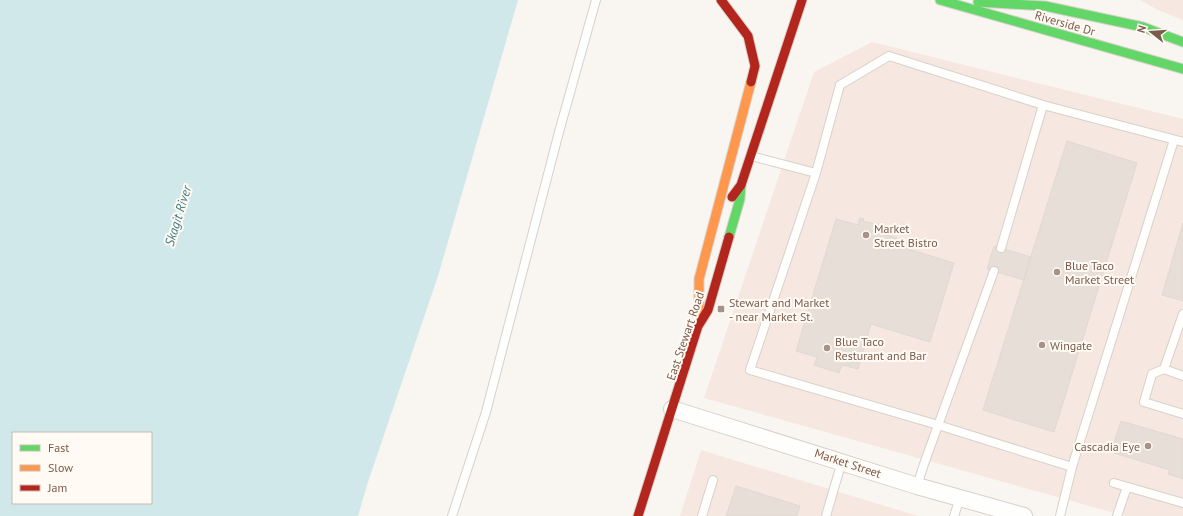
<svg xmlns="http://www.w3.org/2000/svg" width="1183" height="516" viewBox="0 0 1183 516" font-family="'PT Sans',sans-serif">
	<rect width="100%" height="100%" fill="#f9f5f0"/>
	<!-- commercial -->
	<path fill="#f6e8e1" d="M1140 0H1183V20L1158 10Z
		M872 42 1183 119V516H1125L704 398 814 72Z
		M701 450 918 516H680Z"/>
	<!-- water -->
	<path fill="#d0e8ea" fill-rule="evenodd" d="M0 0H518L438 276 367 485 358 516H0ZM13 433H151V503H13Z"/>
	<!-- building -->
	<path fill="#e6ded7" stroke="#e2d8d2" d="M1067 141 1137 163 1054 432 983 410Z
		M860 218 864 219 863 221 875 224V223L879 224 876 232 897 238 895 245 954 263 930 342 871 324 858 369 842 365 839 373 814 365 817 357 796 351 836 219 858 225Z
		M1183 223V301L1162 295Z
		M994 246 1031 257 1024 280 987 269Z
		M1121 421 1183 439V479L1168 474 1170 470 1111 452Z
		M736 486 800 506 797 516H726Z"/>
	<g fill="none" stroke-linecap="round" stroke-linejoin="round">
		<defs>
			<path id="lane" d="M751 156 816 173
				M1001 248 1043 105
				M1164 369 1183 314
				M1183 376 1164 369 1152 374 1144 402 1183 414
				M1072 467 938 425 750 370 816 173 840 85 889 56 1043 105 1183 142
				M1114 483 1183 503
				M917 486 924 464 994 271
				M452 516 486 412 559 132 596 0
				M702 516 713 480
				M826 516 842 461
				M954 516 960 498
				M1060 516 1072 467 1174 140
				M1117 516 1127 487"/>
			<path id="street" d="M672 409 917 486 1024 516"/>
			<path id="fast" d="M940 0 1183 69
				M978 2 1045 6 1143 27 1183 42
				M729 237 740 199 741 185"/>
			<path id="slow" d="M699 314V279L751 82"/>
			<path id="jam" d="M721 0 748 36 755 66 751 82
				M732 197 741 185 802 0
				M638 516 698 326 708 310 729 237"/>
		</defs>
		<!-- lane casing -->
		<use href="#lane" stroke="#d7d1cb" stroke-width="10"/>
		<!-- street casing -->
		<use href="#street" stroke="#d7d1cb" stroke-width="18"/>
		<!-- fast casing -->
		<use href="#fast" stroke="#d9d2cb" stroke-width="11"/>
		<!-- slow casing -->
		<use href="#slow" stroke="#d9d2cb" stroke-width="11"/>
		<!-- jam casing -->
		<use href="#jam" stroke="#d9d2cb" stroke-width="11"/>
		<!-- lane -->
		<use href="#lane" stroke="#fefefd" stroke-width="8"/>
		<!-- street -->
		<use href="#street" stroke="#fefefd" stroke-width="16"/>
		<!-- fast -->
		<use href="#fast" stroke="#63d668" stroke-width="9"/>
		<!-- slow -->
		<use href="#slow" stroke="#ff974d" stroke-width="9"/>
		<!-- jam -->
		<use href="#jam" stroke="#b3261e" stroke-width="9"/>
	</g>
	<!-- markers -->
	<g fill="#a69286" stroke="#fffaf3" stroke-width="1.5">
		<circle cx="866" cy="235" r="4"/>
		<circle cx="1057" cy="272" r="4"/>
		<rect x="717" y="305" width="8" height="8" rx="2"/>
		<circle cx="1042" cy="345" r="4"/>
		<circle cx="827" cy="348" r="4"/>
		<circle cx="1148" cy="446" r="4"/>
	</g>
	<g text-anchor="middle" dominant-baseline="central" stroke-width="4" stroke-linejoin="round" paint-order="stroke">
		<!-- street labels -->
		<g font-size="12" fill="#7a5c4d" stroke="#fffaf3">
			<text transform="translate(1065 23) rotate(16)">Riverside Dr</text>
			<text transform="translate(685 336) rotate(-71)">East Stewart Road</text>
			<text transform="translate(848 463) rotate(18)">Market Street</text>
		</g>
		<!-- poi labels -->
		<g font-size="12" fill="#7a5c4d" stroke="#fffaf3" text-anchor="start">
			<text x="874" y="228">Market<tspan x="874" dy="14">Street Bistro</tspan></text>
			<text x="1065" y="265">Blue Taco<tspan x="1065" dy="14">Market Street</tspan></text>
			<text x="729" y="302">Stewart and Market<tspan x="729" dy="14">- near Market St.</tspan></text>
			<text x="835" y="341">Blue Taco<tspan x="835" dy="14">Resturant and Bar</tspan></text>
			<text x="1050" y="345">Wingate</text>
			<text x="1140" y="446" text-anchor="end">Cascadia Eye</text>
		</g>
		<!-- water labels -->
		<g font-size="13" font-style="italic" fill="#437c86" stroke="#fffaf3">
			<text transform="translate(178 216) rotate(-73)">Skagit River</text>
		</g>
	</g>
	<!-- legend -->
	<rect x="12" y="432" width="140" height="72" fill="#fffaf3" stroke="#cabbb1"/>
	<rect x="20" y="445" width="20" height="6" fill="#63d668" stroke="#cabbb1"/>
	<text x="48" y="452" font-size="12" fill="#7a5c4d">Fast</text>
	<rect x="20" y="465" width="20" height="6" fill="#ff974d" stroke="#cabbb1"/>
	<text x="48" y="472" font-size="12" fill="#7a5c4d">Slow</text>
	<rect x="20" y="485" width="20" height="6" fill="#b3261e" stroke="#cabbb1"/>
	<text x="48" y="492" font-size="12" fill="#7a5c4d">Jam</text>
	<!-- north arrow -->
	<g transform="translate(1151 32) rotate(287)" stroke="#fffaf3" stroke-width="3" paint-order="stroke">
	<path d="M0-3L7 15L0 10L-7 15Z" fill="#7a5c4d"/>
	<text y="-6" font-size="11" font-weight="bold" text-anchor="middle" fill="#7a5c4d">N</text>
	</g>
</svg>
